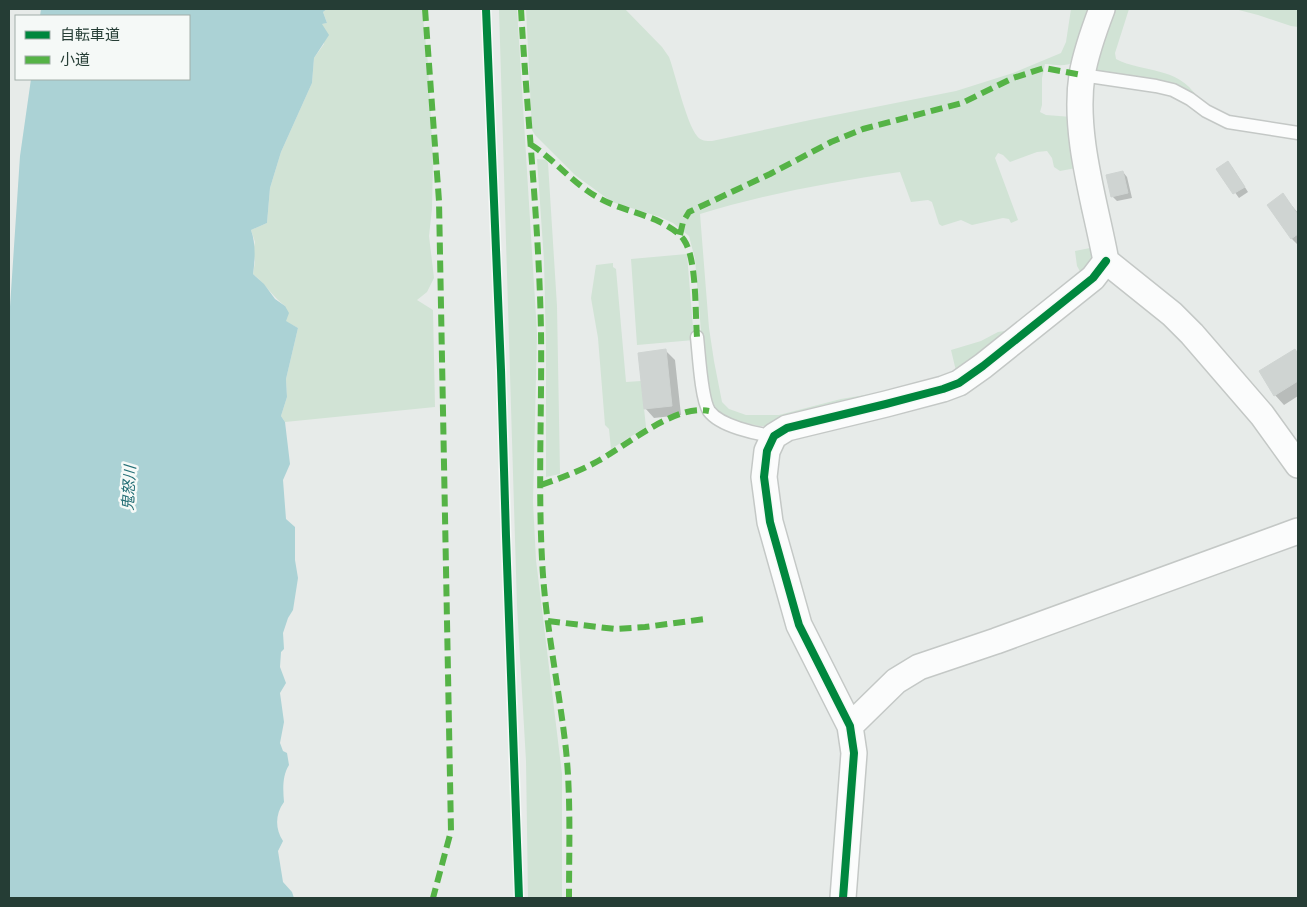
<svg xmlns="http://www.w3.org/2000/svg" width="1307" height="907" viewBox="0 0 1307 907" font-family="Karla,'Noto Sans JP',sans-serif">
	<rect width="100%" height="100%" fill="#e7ebe9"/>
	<!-- green -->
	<path fill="#d1e3d5" d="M327 9H422L428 64 433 158 432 209 429 236 434 278 427 292 417 300 433 310 435 407 285 422 281 416 287 397 286 379 298 328 285 321V306C273 297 265 284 253 274L255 262 253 251 255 242 251 230 267 223 270 188 281 152 312 83 314 58 324 44 321 24 327 23 323 12Z
		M499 9H517L537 333 533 502 536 560 562 774V898H528L526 761 517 606Z
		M526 9H625L662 47 669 57C676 76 686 122 697 136 701 141 706 141 712 141L815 119 956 91 1013 73 1061 53 1066 42 1071 9H1094L1077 61C1066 67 1057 65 1045 64L1042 78V105L1040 112 1046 115 1072 117 1090 234 1081 211 1076 168 1060 171 1054 167 1052 158 1047 151 1037 152 1010 162 1003 155 998 153 995 158 1018 220 1011 223 1009 219 1003 218 972 225 961 220 942 226 939 224 932 202 928 200 911 202 900 172C832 182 765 194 700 214L709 328 714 361 722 402 729 409 746 415H779L841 399 895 390 773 426H759L728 419 717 412 711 405 704 368 695 259 689 236 673 223 660 217 612 202 575 175 535 135 532 130Z
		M1110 9H1129L1115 53 1116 59C1143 73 1178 66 1197 97L1103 74 1095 69Z
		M1235 9H1298V27L1291 26 1258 15Z
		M537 159 546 160 548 163 557 306 560 474 546 477V347L544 261Z
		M1095 247 1094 259 1081 273 1077 266 1075 251Z
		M687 254 694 340 637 345 631 259Z
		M613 263V267L616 269 626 382 641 381 646 427 611 449 609 429 605 425 598 338 591 298 596 265Z
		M1011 330 957 375 951 350 981 341 998 332Z"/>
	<!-- water -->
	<path fill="#abd2d5" d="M41 9H327L323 12 327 23 322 24 329 35 314 58 312 83 281 152 270 188 267 223 251 230C256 244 255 260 253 274L264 284 275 299 285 306 289 313 286 321 298 328 286 379 287 397 281 416 285 422 290 464 283 480 286 519 295 527V560L298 578 293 610 288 618 283 633 284 649 281 652 280 667 286 683 280 693 284 722 280 743 283 751 287 753 289 765C282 776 283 790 284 802 275 814 275 829 283 841L278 851 283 882 292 892 294 898H9V322L20 156 31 79H189V16H40Z"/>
	<!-- shadow -->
	<path fill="#0003" d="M1232 167 1248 192 1239 198 1218 169Z
		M1123 172 1127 177 1132 198 1117 201 1112 196Z
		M1283 195 1298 213V245L1292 239 1268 205Z
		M1295 350 1298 354V396L1284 405 1275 395Z
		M666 351 675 360 681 415 654 418 645 408Z"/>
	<!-- building -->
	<path fill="#cfd4d2" stroke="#cfd4d2" d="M1228 161 1245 187 1233 194 1216 169Z
		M1123 171 1128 193 1111 197 1106 175Z
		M1283 193 1298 215V234L1291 239 1267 205Z
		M666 349 672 406 644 409 638 353Z
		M1295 349 1298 354V381L1274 396 1259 371Z"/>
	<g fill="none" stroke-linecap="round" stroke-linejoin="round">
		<defs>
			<path id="lane" d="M1082 75 1156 86 1173 90 1190 99 1206 111 1228 122 1298 133
				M697 337C699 354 701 398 709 411 720 426 756 434 774 436"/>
			<path id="street" d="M1102 9C1094 30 1086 52 1082 75 1073 134 1095 202 1106 261L1172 314 1192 334 1262 415 1298 465
				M850 726 896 681 919 667 996 641 1298 531
				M843 898 854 753 850 726 799 625 770 522 764 477 767 451 774 436 787 428 886 404 943 389 959 383 983 366 1093 278 1106 261"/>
		</defs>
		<!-- lane casing -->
		<use href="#lane" stroke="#c4c8c6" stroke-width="15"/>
		<!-- street casing -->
		<use href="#street" stroke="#c4c8c6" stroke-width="28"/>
		<!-- lane -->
		<use href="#lane" stroke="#fbfcfc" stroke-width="12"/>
		<!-- street -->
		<use href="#street" stroke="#fbfcfc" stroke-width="25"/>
		<!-- quiet -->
		<path stroke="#55b346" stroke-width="6" stroke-dasharray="12 6" stroke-linecap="butt" d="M425 9 439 201 451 831 433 898
			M521 9C527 116 539 223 541 331 542 407 538 483 542 559 545 623 559 687 566 750 571 799 569 849 569 898
			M530 144C554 159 573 184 599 198 617 208 637 212 656 220 666 225 678 231 684 240 697 259 695 312 697 337
			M680 235 683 222 689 212 770 174 831 142 863 129 962 103 1013 78 1044 68 1082 75
			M541 485C561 478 580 471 598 461 629 444 675 404 709 411
			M548 621 615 629 645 627 705 619"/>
		<defs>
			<path id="cycleway" d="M486 9 501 370 506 536 519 898
				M843 898 854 753 850 726 799 625 770 522 764 477 767 451 774 436 787 428 886 404 943 389 959 383 983 366 1093 278 1106 261"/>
		</defs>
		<!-- cycleway casing -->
		<use href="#cycleway" stroke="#f5f9f7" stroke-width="11"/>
		<!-- cycleway -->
		<use href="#cycleway" stroke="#00873e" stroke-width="8"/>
	</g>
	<g text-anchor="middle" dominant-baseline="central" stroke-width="5" stroke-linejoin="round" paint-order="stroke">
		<!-- water labels -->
		<g font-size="15" font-style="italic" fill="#236e75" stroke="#f5f9f7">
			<text transform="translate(129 488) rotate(-87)">鬼怒川</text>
		</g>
	</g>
	<!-- border -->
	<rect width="1307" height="907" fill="none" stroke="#253d35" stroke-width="20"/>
	<!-- legend -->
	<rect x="15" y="15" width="175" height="65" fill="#f5f9f7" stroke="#a2aea9"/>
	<rect x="25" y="31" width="25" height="8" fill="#00873e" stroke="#a2aea9"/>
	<text x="60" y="40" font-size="15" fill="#253d35">自転車道</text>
	<rect x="25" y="56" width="25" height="8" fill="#55b346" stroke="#a2aea9"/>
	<text x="60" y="65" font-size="15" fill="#253d35">小道</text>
</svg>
